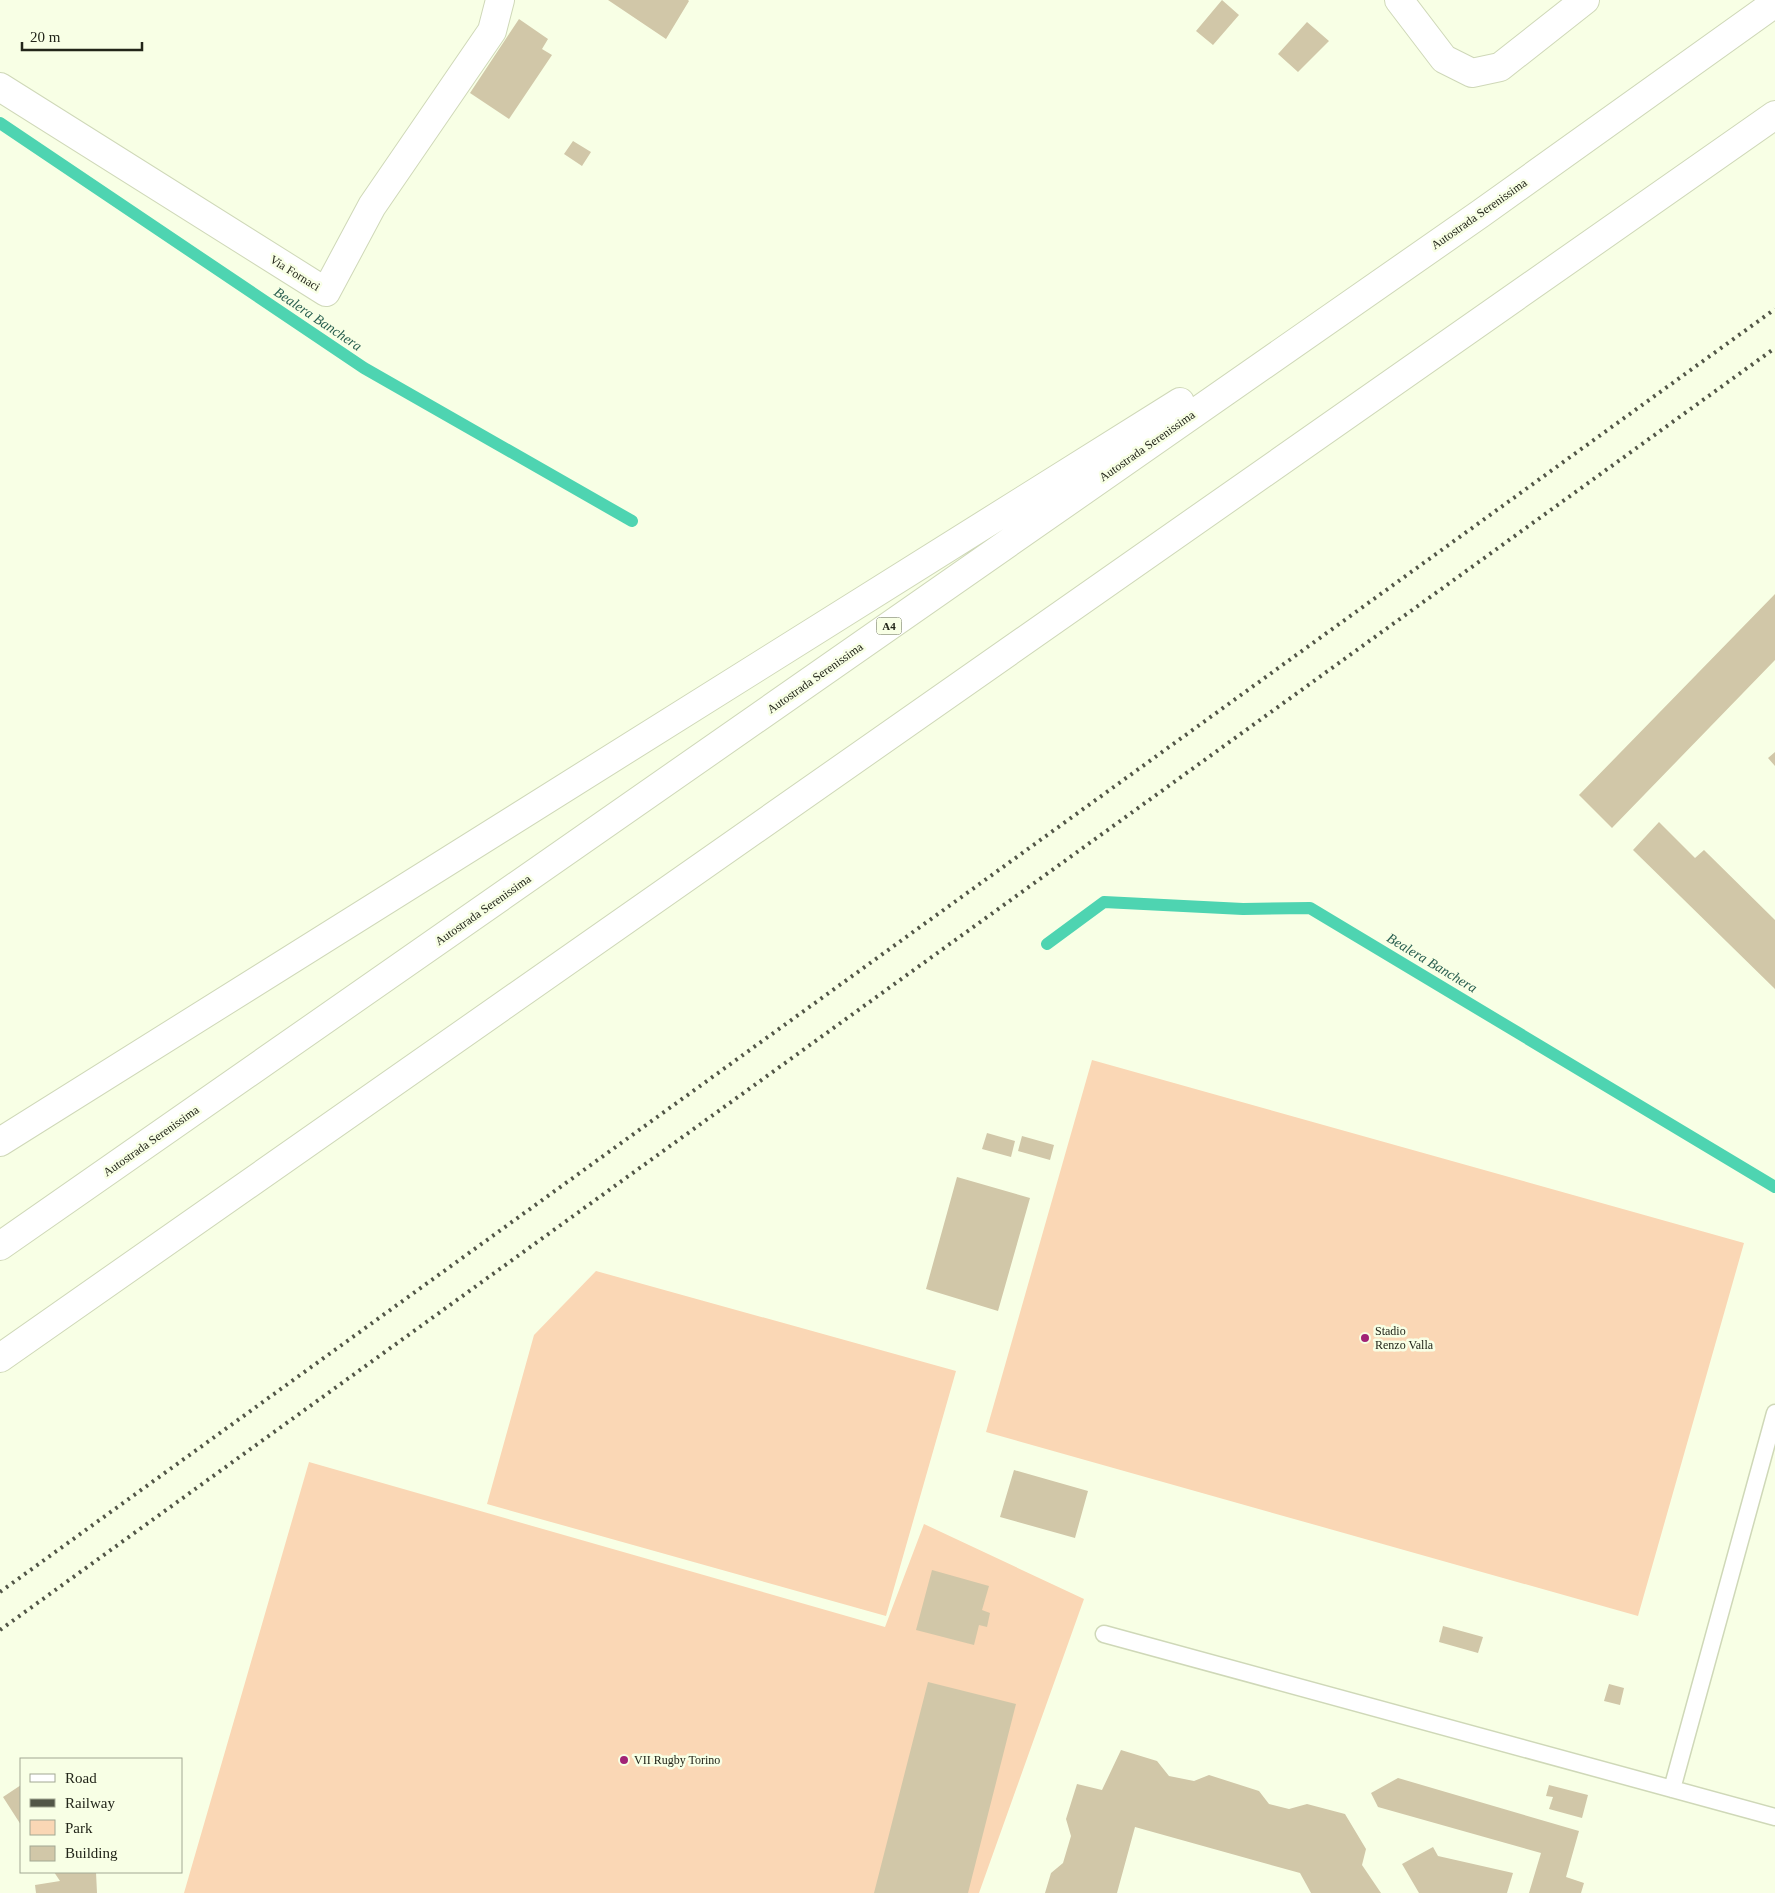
<svg xmlns="http://www.w3.org/2000/svg" width="1775" height="1893" viewBox="0 0 1775 1893" font-family="'Times New Roman',serif">
	<rect width="100%" height="100%" fill="#f8ffe5"/>
	<!-- green -->
	<path fill="#fad7b5" d="M1092 1060 1744 1243 1638 1616 986 1432Z
		M596 1271 956 1371 886 1616 487 1504 534 1335Z
		M309 1462 885 1627 924 1524 1084 1599 979 1893H184Z"/>
	<g fill="none" stroke-linecap="round" stroke-linejoin="round">
		<!-- stream -->
		<path stroke="#4ed4b1" stroke-width="12" d="M0 123 364 368 632 521
			M1047 944 1104 902 1243 909 1310 908 1775 1187"/>
	</g>
	<!-- building -->
	<path fill="#d1c7a8" d="M608 0H688L689 1 666 39Z
		M1222 0 1239 15 1213 45 1196 31Z
		M519 19 548 39 542 49 552 55 509 119 470 93Z
		M1307 22 1329 41 1298 72 1278 54Z
		M573 141 591 152 582 166 564 154Z
		M1775 594V660L1612 828 1579 795Z
		M1775 752V766L1768 758Z
		M1659 822 1695 858 1704 850 1775 920V989L1633 850Z
		M987 1133 1015 1141 1011 1157 982 1149Z
		M1022 1136 1054 1145 1050 1160 1018 1151Z
		M957 1177 1030 1198 998 1311 926 1289Z
		M1014 1470 1088 1491 1075 1538 1000 1517Z
		M932 1570 989 1586 982 1610 990 1613 987 1627 979 1625 974 1645 916 1630Z
		M1443 1626 1483 1637 1478 1653 1439 1642Z
		M928 1682 1016 1704 968 1893H874Z
		M1609 1684 1624 1688 1620 1705 1604 1701Z
		M1121 1750 1157 1761 1169 1776 1194 1781 1209 1775 1259 1791 1269 1804 1289 1809 1307 1804 1345 1814 1366 1849 1362 1865 1381 1893H1311L1300 1873 1135 1827 1117 1893H1045L1051 1873 1063 1863 1071 1836 1066 1819 1077 1784 1102 1790Z
		M1398 1778 1579 1831 1566 1877 1584 1883 1581 1893H1529L1541 1853 1378 1807 1371 1793Z
		M21 1785V1825L3 1797Z
		M1549 1785 1588 1795 1582 1818 1549 1809 1553 1797 1546 1796Z
		M1433 1847 1438 1856 1513 1873 1507 1893H1419L1402 1864Z
		M54 1872H96L97 1893H36L35 1885 60 1881Z"/>
	<g fill="none" stroke-linecap="round" stroke-linejoin="round">
		<defs>
			<path id="service" d="M1104 1634 1775 1817
				M1672 1789 1775 1413"/>
			<path id="minor" d="M1399 0 1444 59 1472 73 1500 67 1585 0
				M0 87 326 292 372 206 492 31 500 0"/>
			<path id="motorway" d="M0 1142 1180 402
				M0 1246 1480 214 1775 3
				M0 1358 1775 115"/>
		</defs>
		<!-- service casing -->
		<use href="#service" stroke="#cfd8b8" stroke-width="19"/>
		<!-- minor casing -->
		<use href="#minor" stroke="#cfd8b8" stroke-width="30"/>
		<!-- motorway casing -->
		<use href="#motorway" stroke="#cfd8b8" stroke-width="30"/>
		<!-- service -->
		<use href="#service" stroke="#fff" stroke-width="16"/>
		<!-- minor -->
		<use href="#minor" stroke="#fff" stroke-width="28"/>
		<!-- motorway -->
		<use href="#motorway" stroke="#fff" stroke-width="28"/>
		<!-- rail -->
		<path stroke="#525647" stroke-width="4" stroke-dasharray="2.5 5" stroke-linecap="butt" d="M0 1592 1775 309
			M0 1630 1775 348"/>
	</g>
	<!-- markers -->
	<g fill="#a12376" stroke="#f8ffe5" stroke-width="2">
		<circle cx="1365" cy="1338" r="5"/>
		<circle cx="624" cy="1760" r="5"/>
	</g>
	<g text-anchor="middle" dominant-baseline="central" stroke-width="5" stroke-linejoin="round" paint-order="stroke">
		<!-- shield labels -->
		<rect fill="#f8ffe5" stroke="#626656" stroke-width="1" x="876.5" y="617.5" width="25" height="17" rx="4"/>
		<g font-size="11" font-weight="bold" fill="#222519">
			<text x="889" y="626">A4</text>
		</g>
		<!-- street labels -->
		<g font-size="12" fill="#222519" stroke="#f8ffe5">
			<text transform="translate(1479 214) rotate(-35)">Autostrada Serenissima</text>
			<text transform="translate(295 273) rotate(32)">Via Fornaci</text>
			<text transform="translate(1147 446) rotate(-35)">Autostrada Serenissima</text>
			<text transform="translate(815 678) rotate(-35)">Autostrada Serenissima</text>
			<text transform="translate(483 910) rotate(-35)">Autostrada Serenissima</text>
			<text transform="translate(151 1141) rotate(-35)">Autostrada Serenissima</text>
		</g>
		<!-- poi labels -->
		<g font-size="12" fill="#222519" stroke="#f8ffe5" text-anchor="start">
			<text x="1375" y="1331">Stadio<tspan x="1375" dy="14">Renzo Valla</tspan></text>
			<text x="634" y="1760">VII Rugby Torino</text>
		</g>
		<!-- water labels -->
		<g font-size="14" font-style="italic" fill="#275d4e" stroke="#f8ffe5">
			<text transform="translate(318 319) rotate(34)">Bealera Banchera</text>
			<text transform="translate(1432 963) rotate(31)">Bealera Banchera</text>
		</g>
	</g>
	<!-- legend -->
	<rect x="20" y="1758" width="162" height="115" fill="#f8ffe5" stroke="#a2a893"/>
	<rect x="30" y="1774" width="25" height="8" fill="#ffffff" stroke="#a2a893"/>
	<text x="65" y="1783" font-size="15" fill="#222519">Road</text>
	<rect x="30" y="1799" width="25" height="8" fill="#525647" stroke="#a2a893"/>
	<text x="65" y="1808" font-size="15" fill="#222519">Railway</text>
	<rect x="30" y="1820" width="25" height="15" fill="#fad7b5" stroke="#a2a893"/>
	<text x="65" y="1833" font-size="15" fill="#222519">Park</text>
	<rect x="30" y="1846" width="25" height="15" fill="#d1c7a8" stroke="#a2a893"/>
	<text x="65" y="1858" font-size="15" fill="#222519">Building</text>
	<!-- scale -->
	<path d="M22 42v8h120v-8" fill="none" stroke="#222519" stroke-width="2.5"/>
	<text x="30" y="42" font-size="15" fill="#222519" stroke="#f8ffe5" stroke-width="4" paint-order="stroke">20 m</text>
</svg>
